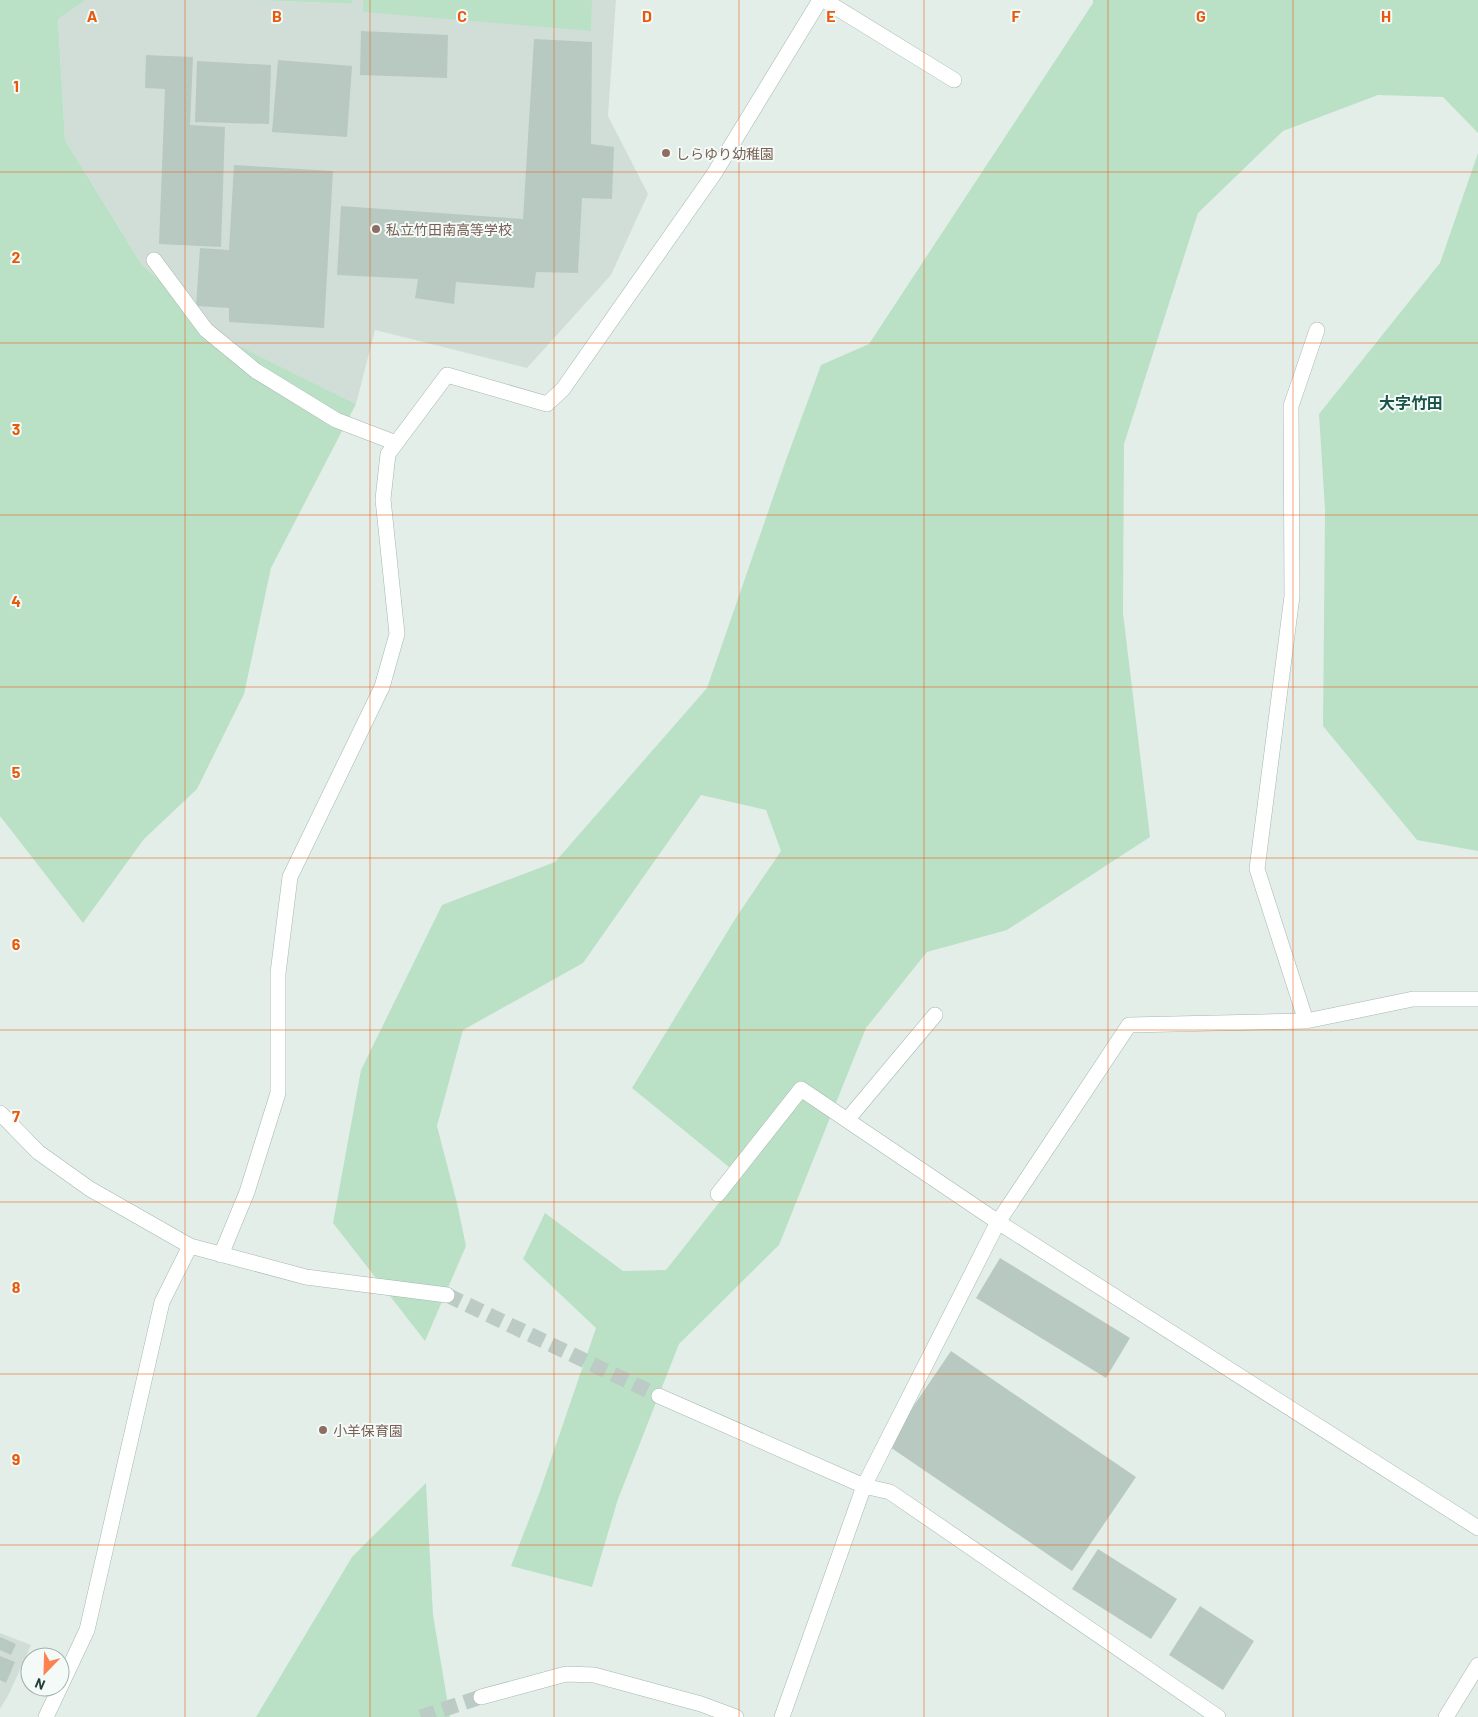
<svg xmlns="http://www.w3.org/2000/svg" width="1478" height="1717" viewBox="0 0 1478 1717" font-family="Barlow,'Noto Sans JP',sans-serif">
	<rect width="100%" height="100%" fill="#e3eee9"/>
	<!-- built -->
	<path fill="#d1ded8" d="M86 0H252L352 4V0H616L608 116 648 194 611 275 527 368 375 330 356 404 228 341 142 265 65 140 58 18Z
		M0 1633 31 1645 9 1694 0 1709Z"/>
	<!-- green -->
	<path fill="#bae1c6" d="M0 0H86L58 19 65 140 142 265 229 341 356 404 271 568 244 694 197 789 144 839 83 923 0 816Z
		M252 0H352L353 4Z
		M363 0H592L591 31 363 12Z
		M1093 0H1478V133L1443 97 1378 95 1283 131 1198 213 1124 444 1123 613 1150 837 1007 930 927 952 866 1028 779 1245 679 1344 618 1499 592 1587 511 1566 539 1494 596 1328 523 1259 545 1213 623 1271 666 1270 740 1176 632 1088 737 916 781 851 766 810 701 795 583 963 463 1030 437 1126 457 1203 466 1246 425 1341 333 1223 361 1070 442 905 555 862 707 688 786 460 821 365 869 344 1093 3Z
		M1478 153V851L1417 840 1323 726 1325 510 1319 414 1440 263Z
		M426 1483 433 1615 450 1717H256L352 1557Z"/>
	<!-- building -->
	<path fill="#b8c9c2" d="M361 31 448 35 447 78 360 75Z
		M534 39 592 42 591 144 614 147 612 199 582 198 578 273 536 272 534 288 456 282 454 304 415 298 418 279 337 275 341 206 523 219Z
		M146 55 193 57 190 125 225 127 221 247 159 244 165 89 145 88Z
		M278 60 352 66 347 137 272 132Z
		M197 61 271 65 269 124 195 122Z
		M234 165 333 171 324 328 229 322V308L196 306 200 248 229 250Z
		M1000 1258 1130 1338 1106 1378 976 1298Z
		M951 1351 1136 1477 1072 1571 887 1445Z
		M1098 1549 1177 1599 1151 1639 1072 1589Z
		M1200 1606 1254 1641 1223 1690 1169 1655Z
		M0 1637 16 1644 11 1655 0 1650Z
		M0 1656 15 1662 6 1683 0 1680Z"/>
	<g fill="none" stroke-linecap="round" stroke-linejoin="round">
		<!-- minor-tunnel -->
		<path stroke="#bccbc6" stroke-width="15" stroke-dasharray="15 8" stroke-linecap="butt" d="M447 1295 659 1396
			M421 1717 481 1697"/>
		<defs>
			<path id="minor" d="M824 0 954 80
				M154 260 206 330 256 371 336 420 396 443
				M1306 1021 1257 869 1292 596 1291 406 1317 330
				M0 1113 38 1152 90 1189 190 1246 306 1277 447 1295
				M847 1120 935 1015
				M718 1194 801 1089 998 1222 1478 1528
				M221 1255 247 1192 278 1093V973L290 877 382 687 397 634 383 499 388 454 447 375 547 404 563 389 714 174 820 0
				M659 1396 864 1486 890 1492 1218 1717
				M481 1697 566 1674 594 1675 701 1704 736 1717
				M46 1717 87 1630 162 1302 190 1246
				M782 1717 864 1486 998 1222 1129 1025 1306 1021 1413 999H1478
				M1446 1717 1478 1665"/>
		</defs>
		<!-- minor casing -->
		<use href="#minor" stroke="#a5b7b1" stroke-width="16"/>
		<!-- minor -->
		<use href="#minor" stroke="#fff" stroke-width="15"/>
	</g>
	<!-- grid -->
	<path fill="none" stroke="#e8590c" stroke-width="1" stroke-opacity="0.55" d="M185 0V1717M370 0V1717M554 0V1717M739 0V1717M924 0V1717M1108 0V1717M1293 0V1717M0 172H1478M0 343H1478M0 515H1478M0 687H1478M0 858H1478M0 1030H1478M0 1202H1478M0 1374H1478M0 1545H1478"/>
	<!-- markers -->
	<g fill="#8d6e63" stroke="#f4faf7" stroke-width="2">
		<circle cx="666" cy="153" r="5"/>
		<circle cx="376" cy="229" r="5"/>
		<circle cx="323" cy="1430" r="5"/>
	</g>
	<g text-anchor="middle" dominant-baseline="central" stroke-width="4" stroke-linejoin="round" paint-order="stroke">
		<!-- education labels -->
		<g font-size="14" fill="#785e54" stroke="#f4faf7" text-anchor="start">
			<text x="676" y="153">しらゆり幼稚園</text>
			<text x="386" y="229">私立竹田南高等学校</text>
			<text x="333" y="1430">小羊保育園</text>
		</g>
		<!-- quarter labels -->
		<g font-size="16" font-weight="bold" fill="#1b5549" stroke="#f4faf7">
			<text x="1411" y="402">大字竹田</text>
		</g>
	</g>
	<g font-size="16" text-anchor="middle" font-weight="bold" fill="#e8590c" stroke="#f4faf7" stroke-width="4" stroke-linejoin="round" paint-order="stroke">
		<text x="92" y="22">A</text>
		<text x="277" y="22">B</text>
		<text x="462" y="22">C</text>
		<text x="647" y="22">D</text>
		<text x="831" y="22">E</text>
		<text x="1016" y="22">F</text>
		<text x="1201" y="22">G</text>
		<text x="1386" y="22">H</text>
		<text x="16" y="92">1</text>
		<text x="16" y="263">2</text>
		<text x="16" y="435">3</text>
		<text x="16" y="607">4</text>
		<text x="16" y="778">5</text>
		<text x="16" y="950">6</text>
		<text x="16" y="1122">7</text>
		<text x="16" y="1293">8</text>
		<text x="16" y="1465">9</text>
	</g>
	<!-- north arrow -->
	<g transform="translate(45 1672) rotate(203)"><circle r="24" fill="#f4faf7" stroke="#a0b0ab"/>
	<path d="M0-4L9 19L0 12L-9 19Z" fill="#fe8151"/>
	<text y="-8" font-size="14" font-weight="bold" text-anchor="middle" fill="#214139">N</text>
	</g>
</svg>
